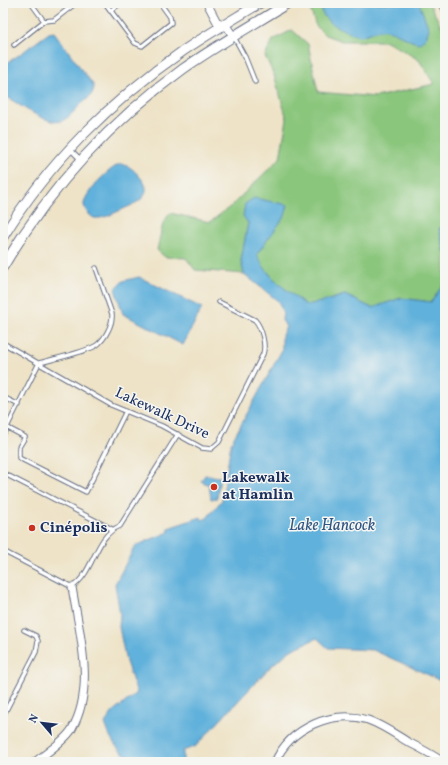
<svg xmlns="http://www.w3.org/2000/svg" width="448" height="765" viewBox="0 0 448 765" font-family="Vollkorn,serif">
	<rect width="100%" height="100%" fill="#f6f6f2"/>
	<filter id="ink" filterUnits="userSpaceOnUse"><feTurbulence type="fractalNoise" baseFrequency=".025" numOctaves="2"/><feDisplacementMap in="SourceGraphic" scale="8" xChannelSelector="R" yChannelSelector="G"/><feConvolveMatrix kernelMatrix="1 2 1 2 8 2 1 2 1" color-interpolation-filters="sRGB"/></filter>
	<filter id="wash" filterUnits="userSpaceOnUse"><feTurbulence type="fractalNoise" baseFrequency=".012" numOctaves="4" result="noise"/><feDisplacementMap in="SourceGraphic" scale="16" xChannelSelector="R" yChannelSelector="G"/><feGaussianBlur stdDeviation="0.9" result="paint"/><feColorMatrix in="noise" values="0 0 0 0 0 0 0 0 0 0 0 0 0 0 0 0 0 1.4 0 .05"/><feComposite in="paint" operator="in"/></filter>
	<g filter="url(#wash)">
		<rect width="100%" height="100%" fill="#eee3c7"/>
		<!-- green -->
		<path fill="#8ac67c" stroke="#527a6d" d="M308 3H429L445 33V228L439 229 445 253V282L431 302 401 298 372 308 344 295 326 301 306 305C288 291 265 276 257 254L267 238 248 222 241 261 244 274 195 270 186 258 165 257 157 250 163 223 170 213 210 222 231 206 280 158 287 119 274 75 265 56 273 40 292 30 308 44 318 92 376 97 434 84 419 60 387 41H342L325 35 316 26Z"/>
		<!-- water -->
		<path fill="#60b1db" stroke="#3e709c" d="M326 3H419L429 29 426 38 420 43C407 42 400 32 387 30 377 28 369 35 359 36 349 33 309 17 326 3Z
			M54 32 94 86C94 95 86 100 80 105 75 110 68 119 61 121 48 126 15 102 3 94V65L16 57 49 33Z
			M121 164C130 166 134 170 139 176 157 195 137 203 121 210 112 214 104 219 94 218 89 215 85 211 84 205 83 194 111 166 121 164Z
			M254 198 288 205 285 216 257 254C265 276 288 291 306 305L326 301 345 295 372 308 401 298 431 302 445 282V684L433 677 373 650 328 648 317 638 291 650 271 666 196 746 183 751V762C141 762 118 765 105 723L113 712 137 693 126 662 119 627 120 614 115 584 135 546 169 532 168 528 201 517 202 520 207 518 222 500 231 443 282 350V335L286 327 282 320 283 313 278 301 244 274 241 261 248 223 243 216 245 204Z
			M439 228H445V253Z
			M139 277 202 308 183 345 123 314 115 289 123 281Z
			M205 475 220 477 217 498 211 499 209 485 201 481Z"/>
	</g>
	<g filter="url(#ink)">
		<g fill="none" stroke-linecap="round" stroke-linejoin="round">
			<defs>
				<path id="service" d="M31 3 44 21
					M105 3 135 43 142 46 171 23 170 17 160 3
					M110 11 121 3
					M234 37 245 57 255 82
					M14 45 44 21 54 20 76 3
					M71 150 81 160
					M3 343 111 405 162 426 202 448 211 449 219 442 263 354C266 345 262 328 255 320L219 302
					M3 397 19 405
					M8 428 25 437 19 447V458L86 492 126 411
					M3 435 39 363C53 359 87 352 97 345 105 339 113 324 112 314L96 268
					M3 473 112 529
					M3 551 72 587C95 572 94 536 120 526L178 434
					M3 716 36 652 38 641 36 636 24 630"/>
				<path id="minor" d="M207 3 217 22 225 24 234 37
					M443 3 445 8
					M35 762C45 754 66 740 72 729 96 687 79 632 72 587
					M275 762C290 728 332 709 368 720 382 725 395 734 408 742 420 748 432 754 443 762"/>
				<path id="tertiary" d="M3 237C47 164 112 100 183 51 208 34 234 19 260 3
					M3 267C49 189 110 122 183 69 217 45 253 25 288 3"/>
			</defs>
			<!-- service casing -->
			<use href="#service" stroke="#656e83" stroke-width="5.5"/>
			<!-- minor casing -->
			<use href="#minor" stroke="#656e83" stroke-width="9"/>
			<!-- tertiary casing -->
			<use href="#tertiary" stroke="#656e83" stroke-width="11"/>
			<!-- service -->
			<use href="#service" stroke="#fff" stroke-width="3.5"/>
			<!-- minor -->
			<use href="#minor" stroke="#fff" stroke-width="7"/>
			<!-- tertiary -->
			<use href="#tertiary" stroke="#fff" stroke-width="9"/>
		</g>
	</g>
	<!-- markers -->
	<g fill="#c8321e" stroke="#f6f6f2" stroke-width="1.5">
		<circle cx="214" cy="487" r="4"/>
		<circle cx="32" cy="528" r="4"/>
	</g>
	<g text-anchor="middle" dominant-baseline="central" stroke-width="3" stroke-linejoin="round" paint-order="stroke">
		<!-- street labels -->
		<g font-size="15" fill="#1b2f5e" stroke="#f6f6f2">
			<text transform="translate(162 414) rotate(25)">Lakewalk Drive</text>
		</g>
		<!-- poi labels -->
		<g font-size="15" font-weight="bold" fill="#1b2f5e" stroke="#f6f6f2" text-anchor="start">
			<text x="222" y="478">Lakewalk<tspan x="222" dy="17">at Hamlin</tspan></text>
			<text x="40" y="528">Cinépolis</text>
		</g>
		<!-- water labels -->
		<g font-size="16" font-style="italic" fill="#305684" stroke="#f6f6f2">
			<text x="332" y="526">Lake Hancock</text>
		</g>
	</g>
	<!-- margin -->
	<rect width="448" height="765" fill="none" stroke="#f6f6f2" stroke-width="16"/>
	<!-- north arrow -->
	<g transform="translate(42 723) rotate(298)" stroke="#f6f6f2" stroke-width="3" paint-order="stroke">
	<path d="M0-3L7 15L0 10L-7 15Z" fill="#1b2f5e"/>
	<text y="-6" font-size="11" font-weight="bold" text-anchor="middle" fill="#1b2f5e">N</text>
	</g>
</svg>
